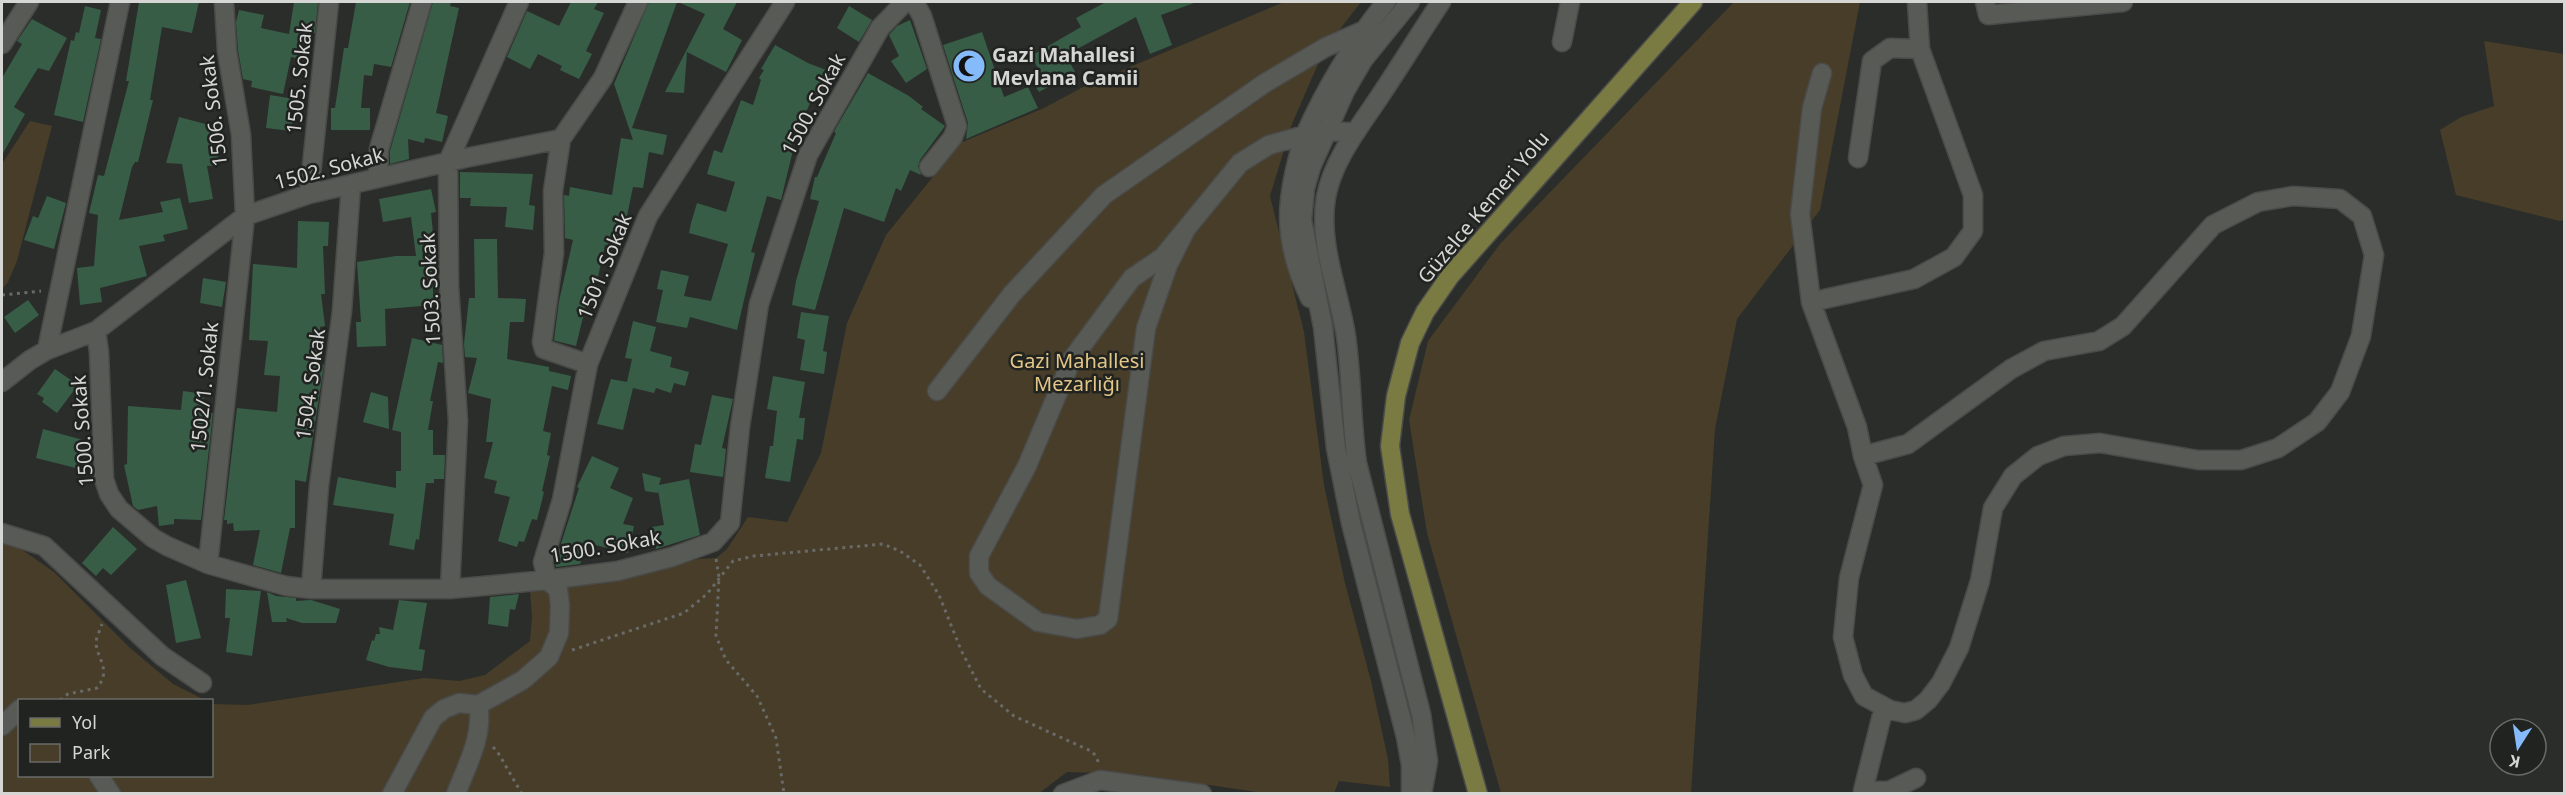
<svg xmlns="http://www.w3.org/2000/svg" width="2566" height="795" viewBox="0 0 2566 795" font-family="'Noto Sans',sans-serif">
	<rect width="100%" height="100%" fill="#2b2d2a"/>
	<!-- green -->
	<path fill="#473d28" d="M1284 2H1361L1326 47 1311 80 1292 124 1270 196 1304 332 1324 485 1345 583 1371 681 1388 759 1390 787 1339 781 1334 793 1270 794 1135 774 1067 772 1038 794H2V541L8 540 54 572 129 647 173 684 205 700H20V776H212V704L247 705 424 678 459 681 485 675 530 641 532 617 530 590 558 589 699 559 716 558 727 549 748 517 787 522 821 453 847 323 886 235 960 143 1044 108 1085 86Z
		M1734 2H1860L1820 210 1737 319 1715 429 1691 793H1501L1427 533 1409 420 1428 341 1500 244Z
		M2484 41 2564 54V220L2560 221 2456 195 2440 130 2461 117 2494 106Z
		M30 121 52 126 17 261 8 282 2 289V164Z"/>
	<!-- building -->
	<path fill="#375d47" d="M139 2H199L192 33 162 27 150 100H153L138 162H135L132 167 119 220 163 212 160 202 180 198 188 229 163 235 165 241 139 246 147 276 100 288 102 302 80 305 77 268 94 266 98 215 89 213 98 175 104 176 129 81H126Z
		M294 2H318L315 33 308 32 305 35 300 59 291 57 283 94 251 87 252 81 243 79 238 50 236 22 239 10 264 15 261 28 289 34Z
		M356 2H410L391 67 374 64 372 76 364 75 361 108H370V130H331V108H335L344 48H348Z
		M433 2H451L450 6 459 8 436 113 448 116 442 142 425 138 424 143 408 139 409 159 390 164V151Z
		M571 2H598L594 9 604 13 586 51 592 54 579 79 560 70 562 66 538 54 530 69 507 57 527 11 559 26Z
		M649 2H677L632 128 667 135 663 155 649 152 643 188 633 187 622 240 615 238 613 247 605 245 597 281 592 280 576 346 556 341 554 340 559 301 573 240 565 238 564 195 569 196 570 187 612 195 621 138 633 140 614 84Z
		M678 2H737L723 29 742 40 726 72 687 52 684 93 665 92 705 14Z
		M1106 2 1194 3 1161 15 1172 45 1150 54 1136 17 1066 55 1075 72 1039 92 1029 76 1039 70 1031 56 1081 27 1076 18Z
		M85 6 101 10 95 38 101 39 83 122 54 115 71 40 74 41 76 32 79 33Z
		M849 6 872 20 859 42 837 28Z
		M32 19 67 38 49 71 38 68 14 107 25 114 2 155V78L22 44 17 41Z
		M910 20 927 69 906 83 891 61 899 56 889 35 897 26Z
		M982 32 1004 97 1028 87 1038 108 966 139 968 123 943 45Z
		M775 45 808 63 831 72 819 96 814 94 791 146H794L781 200 767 196 751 252 755 253 737 330 690 317 687 328 656 322 663 290 657 289 661 270 689 276 684 296 711 301 728 244 689 233 691 223 697 203 726 212 735 182 707 174 714 150 722 153 741 100 753 105 761 80 759 78 764 70 761 69Z
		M868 73 909 96 923 107 921 109 945 126 920 160 918 166 921 175 910 170 901 191 896 188 884 222 844 208 815 310 792 305 796 281 819 201 810 199 815 177H817L836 133 834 132 836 128Z
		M270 95 295 99 291 131 266 128Z
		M179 117 213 126 219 165 207 166 213 199 189 203 182 164 166 163Z
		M460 172 533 174 529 205 535 206 533 230 505 227 507 207 470 206 471 198H460Z
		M431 189 436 212 431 213 436 262H431L434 305 385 309 386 346 357 347 356 322H361L357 262 396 256H416L411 217 383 222 379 199Z
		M47 196 66 203 54 249 24 240 33 216 38 218Z
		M298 221 329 222 328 246H323L325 294H321L325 326 320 327 317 364 324 365 306 482 295 480V528H290L281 573 253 565 260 530 234 531 233 523 227 524V520H224L237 408 277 412 280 376 264 375 268 341 249 340 253 264 297 268Z
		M474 239H497L498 298 526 299 524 322H510L507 359 549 367V371L571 376 568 390 552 386 543 431 551 433 547 455 550 456 542 491 544 492 537 520 532 519 524 542 519 541 517 547 498 541 510 497 494 493 497 481 484 478 493 442H486L491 399 468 393 477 358 465 357 464 344 469 298H475Z
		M203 278 226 282 222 307 200 303Z
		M28 300 39 315 15 333 4 317Z
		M801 312 829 316 823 351 827 352 824 374 800 370 805 340 797 338Z
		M633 321 656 327 650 351 672 357 670 367 689 372 685 386 674 383 671 393 656 388 654 393 633 388 623 430 597 424 611 379 627 382 632 359 625 358Z
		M412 338 442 345 443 363 438 362 430 401H433L428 430H433V455H445L444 479H434V483H426L419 540 416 539 414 550 389 545 394 514 333 505 338 477 396 488V471H401V432L392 430Z
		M55 369 78 385 57 413 42 402 44 398 37 394Z
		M773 376 805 382 799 418H805L803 440 797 439 790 482 765 478 770 446H773L777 411 767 409Z
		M183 391 204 394 202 412 213 413 201 520 174 519V524L159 526 157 506 138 510 133 506 124 465 127 464 128 406 181 410Z
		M371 392 388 397 389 429 363 422Z
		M712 395 733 399 722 448 726 449 723 477 690 472 695 444 701 445Z
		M43 429 83 440 76 468 36 458Z
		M592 456 619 468 610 488 633 498 623 524 634 526 628 553 587 543 580 564 556 567 555 562 579 488 577 487Z
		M642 473 661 478 659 485 689 479 700 535 656 549 652 527 664 525 658 490V493L645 491Z
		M113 527 137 549 111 575 103 568 96 576 82 563Z
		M186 580 201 638 176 643 166 585Z
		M226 589 261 591 252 656 226 652 230 618H225Z
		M267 592 276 596 296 598V601L311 600 340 609 336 623H302L286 618 287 622H272Z
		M519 594 515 610 510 609 508 627 488 624 490 597Z
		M399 600 427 603 419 649 425 650 422 671 389 667 366 660 372 640 374 641 376 634H380L379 627 393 630Z"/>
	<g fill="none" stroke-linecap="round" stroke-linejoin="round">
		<defs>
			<path id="minor" d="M914 2 922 16 957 126 953 137 929 167
				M1410 2 1363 60 1345 91 1311 167 1305 188 1302 220 1323 327 1336 448 1351 523 1406 737 1411 765V794
				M1985 2 1988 15 2123 2
				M1562 42 1570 2
				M2 44 29 2
				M1822 73 1812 108 1800 214 1806 261 1811 302 1857 427 1863 456 1873 485 1849 578 1843 637 1853 675 1864 696 1890 710 1905 713 1916 710 1928 700 1941 683 1959 648 1980 581 1993 508 2013 476 2038 456 2064 446 2100 443 2198 460H2241L2278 448 2317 422 2340 392 2361 336 2374 255 2362 216 2340 199 2293 196 2258 202 2213 225 2123 326 2099 341 2044 351 2011 369 1908 444 1863 456
				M1356 132 1325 131 1305 135C1326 88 1354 42 1386 2
				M1305 135C1285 196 1281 239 1310 298
				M561 139 553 191 554 253 542 342 544 349 588 364
				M1858 158 1872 61 1890 48 1920 49
				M378 178 379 149 422 2
				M309 194 329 2
				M1185 231 1168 265 1146 328 1108 619 1100 625 1077 629 1038 622 988 586 979 573V556L1027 466 1072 359 1132 278 1163 257 1240 163 1269 145 1305 135
				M1811 302 1914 279 1954 257 1973 231V195L1920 49 1917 2
				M96 331 99 352 104 479 109 494 119 509 153 538 167 546 208 564 286 586 311 589H450L547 580 618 571 672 557 713 542 730 523 740 427 759 304 808 155 880 28 905 2
				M47 350 120 2
				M2 382 30 360 47 350 96 331 245 216 309 194 465 158 561 139 603 78 638 2
				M937 391 1012 294 1104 195 1265 83 1326 47 1363 31
				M2 533 44 546 162 656 202 683
				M208 564 245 216 241 135 227 51 224 2
				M311 589 319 486 342 311 351 185
				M450 589 458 421 449 286 448 162 519 2
				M1884 707 1863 791H1889L1916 778
				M2 726 20 709
				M99 776 111 794
				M392 794 433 718 444 709 459 703 478 705 523 680 549 657 559 633 560 605 558 589 547 580 543 562 562 500 588 364 648 216 785 2
				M456 794C467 765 484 735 478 705
				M1063 794 1100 780 1202 794
				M1422 794 1428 761 1421 714 1357 463C1351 421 1352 378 1346 336 1339 291 1318 244 1326 197 1333 159 1361 125 1382 93 1402 63 1421 32 1441 2"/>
			<path id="major" d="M1478 794 1400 514 1390 446 1396 396 1410 343 1425 312 1450 276 1693 2"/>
		</defs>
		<!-- minor casing -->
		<use href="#minor" stroke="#4a4b49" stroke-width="21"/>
		<!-- major casing -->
		<use href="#major" stroke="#4a4b49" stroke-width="21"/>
		<!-- path -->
		<path stroke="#696a68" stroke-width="3" stroke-dasharray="3 4.5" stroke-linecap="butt" d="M2 295 41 291
			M716 559 719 577 716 636 726 660 757 696 776 738 784 794
			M572 650 684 613 707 594 733 561 754 556 883 544 900 551 920 565 939 595 961 650 981 689 1014 716 1093 752 1099 763
			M60 700 68 694 97 688C112 670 97 659 96 643 96 638 100 630 102 624
			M493 747 497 751 522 794"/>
		<!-- minor -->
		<use href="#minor" stroke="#585a56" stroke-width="18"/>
		<!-- major -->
		<use href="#major" stroke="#7a7b42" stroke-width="18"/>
	</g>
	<!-- icons -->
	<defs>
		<symbol id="mosque-disc" viewBox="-11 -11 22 22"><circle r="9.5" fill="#85bbfb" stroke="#212320"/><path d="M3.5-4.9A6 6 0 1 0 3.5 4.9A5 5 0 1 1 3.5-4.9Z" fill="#111"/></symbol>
	</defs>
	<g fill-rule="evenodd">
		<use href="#mosque-disc" x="950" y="47" width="38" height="38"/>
	</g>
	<g text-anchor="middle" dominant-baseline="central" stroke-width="5" stroke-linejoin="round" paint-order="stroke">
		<!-- poi labels -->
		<g font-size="20" font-weight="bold" fill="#d6d7d5" stroke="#212320" text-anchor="start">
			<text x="992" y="54">Gazi Mahallesi<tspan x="992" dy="23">Mevlana Camii</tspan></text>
		</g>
		<!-- street labels -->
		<g font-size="20" fill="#d6d7d5" stroke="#212320">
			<text transform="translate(299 78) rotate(-84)">1505. Sokak</text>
			<text transform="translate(813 104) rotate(-62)">1500. Sokak</text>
			<text transform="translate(213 111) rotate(-97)">1506. Sokak</text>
			<text transform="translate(329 168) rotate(-15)">1502. Sokak</text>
			<text transform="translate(1483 207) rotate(-50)">Güzelce Kemeri Yolu</text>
			<text transform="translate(604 266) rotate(-68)">1501. Sokak</text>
			<text transform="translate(430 289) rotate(-93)">1503. Sokak</text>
			<text transform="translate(310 384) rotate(-82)">1504. Sokak</text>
			<text transform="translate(204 387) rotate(-84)">1502/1. Sokak</text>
			<text transform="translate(82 431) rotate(-94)">1500. Sokak</text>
			<text transform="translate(605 546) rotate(-10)">1500. Sokak</text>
		</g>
		<!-- park labels -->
		<g font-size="20" fill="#e3c687" stroke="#212320">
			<text x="1077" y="360">Gazi Mahallesi<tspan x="1077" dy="23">Mezarlığı</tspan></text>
		</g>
	</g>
	<!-- border -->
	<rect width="2566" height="795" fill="none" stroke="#d6d7d5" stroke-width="6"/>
	<!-- legend -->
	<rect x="18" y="699" width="195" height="78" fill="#212320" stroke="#696b68" stroke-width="1.5"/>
	<rect x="30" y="718" width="30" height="9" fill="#7a7b42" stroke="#696b68" stroke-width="1.5"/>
	<text x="72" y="729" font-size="18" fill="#d6d7d5">Yol</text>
	<rect x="30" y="744" width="30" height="18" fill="#473d28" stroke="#696b68" stroke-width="1.5"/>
	<text x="72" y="759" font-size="18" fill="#d6d7d5">Park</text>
	<!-- north arrow -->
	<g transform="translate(2518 747) rotate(192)"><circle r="28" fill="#212320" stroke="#696b68" stroke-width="1.5"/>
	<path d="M0-4.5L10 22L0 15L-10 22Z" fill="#85bbfb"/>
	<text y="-9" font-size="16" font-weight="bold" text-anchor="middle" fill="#d6d7d5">K</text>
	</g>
</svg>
